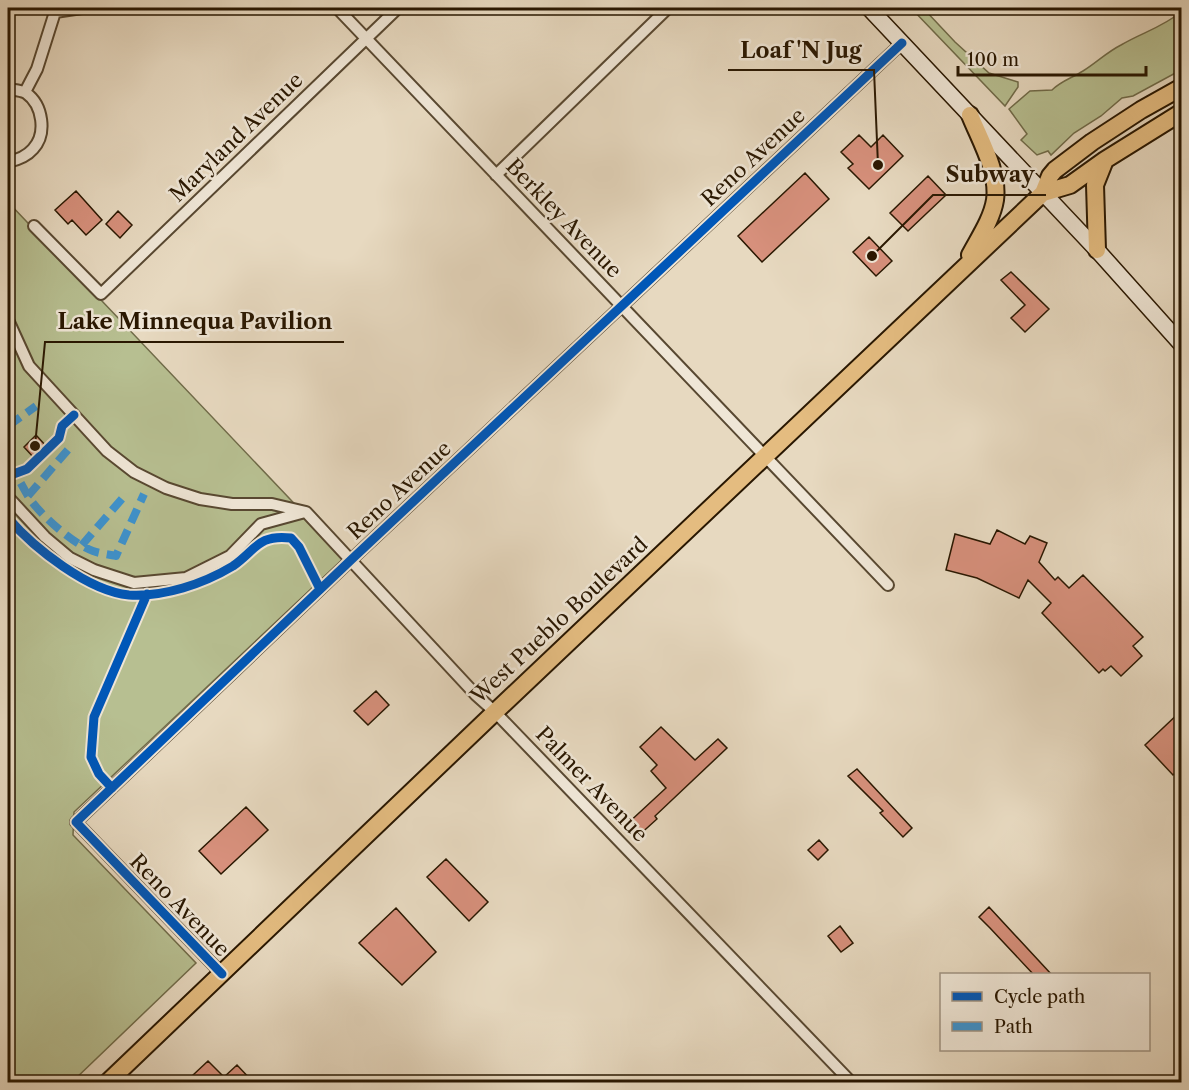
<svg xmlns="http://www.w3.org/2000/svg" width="1189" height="1090" viewBox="0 0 1189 1090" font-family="'Libre Caslon Text',serif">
	<rect width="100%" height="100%" fill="#e7d9c0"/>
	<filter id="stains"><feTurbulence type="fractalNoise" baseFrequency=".00333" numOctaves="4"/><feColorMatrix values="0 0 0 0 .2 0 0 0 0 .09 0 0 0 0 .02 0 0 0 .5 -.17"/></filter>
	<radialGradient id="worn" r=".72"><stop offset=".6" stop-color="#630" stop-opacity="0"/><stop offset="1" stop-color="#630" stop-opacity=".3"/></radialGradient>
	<!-- green -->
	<path fill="#b7bf91" stroke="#706b49" stroke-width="1.5" d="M911 8H923L955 42 989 73 1018 82V87L1005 106Z
		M1181 12V70L1133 96 1122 98 1101 116 1074 133 1051 155 1048 151 1037 155 1021 140 1027 134 1009 109 1030 91 1052 90C1061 81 1072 78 1083 71 1096 63 1107 52 1121 45 1141 33 1163 27 1181 12Z
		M8 202 345 557 74 812 73 835 196 963 72 1082H8Z"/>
	<!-- building -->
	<path fill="#d7907c" stroke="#291701" stroke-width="1.5" d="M859 135 871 147 883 135 903 156 869 189 848 168 853 164 841 152Z
		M805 173 829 199 762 262 738 236Z
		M928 176 946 195 908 231 890 213Z
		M76 191 102 220 86 235 72 220 68 224 55 210Z
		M118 211 132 225 120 238 106 224Z
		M869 237 892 261 876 276 853 252Z
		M1011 272 1049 309 1025 332 1011 318 1025 305 1001 280Z
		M36 435 46 446 34 458 24 447Z
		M997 530 1025 544 1030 536 1047 543 1039 562 1055 580 1058 577 1069 588 1083 575 1143 637 1133 646 1142 656 1121 676 1111 666 1105 671 1103 669 1099 673 1042 613 1051 603 1028 580 1019 598 977 578 946 570 955 534 990 544Z
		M376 691 389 705 368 725 354 711Z
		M1182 710V767L1173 775 1145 745Z
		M661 727 695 760 718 739 727 748 655 816 657 819 637 837 626 825 666 788 651 771 657 765 640 747Z
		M857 769 912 828 903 837 880 813 883 811 848 776Z
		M246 807 268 830 221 874 199 851Z
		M819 840 828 850 818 860 808 850Z
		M446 859 488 902 469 921 427 877Z
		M989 907 1052 975H1034L990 928 979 917Z
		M396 908 436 952 402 985 359 943Z
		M840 926 853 943 841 952 828 936Z
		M208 1061 224 1077 237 1065 254 1083H200L193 1075Z"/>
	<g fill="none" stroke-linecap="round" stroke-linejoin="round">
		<defs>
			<path id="street" d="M337 8 888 585
				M8 89C13 90 21 90 26 93 43 105 47 134 33 149 27 156 17 160 8 162
				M25 92 37 69 55 12 82 8
				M496 175 668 8
				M34 226 101 294 398 8
				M8 320 29 366 107 451 134 472 166 488 200 499 232 504H272L306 512 476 695 495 712 851 1082
				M8 497 45 537 70 558 94 570 134 583 186 578 230 556 261 524 305 512
				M222 974 76 822 352 559 902 43"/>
			<path id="secondary" d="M869 8 1097 250 1182 345"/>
			<path id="primary" d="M1043 193 1070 185 1105 160 1182 112
				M1097 250 1095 185 1105 160
				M970 255C979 238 992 219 995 200 999 172 980 140 970 115
				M108 1082 495 712 1043 193 1050 176 1055 170 1092 142 1141 110 1182 87"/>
		</defs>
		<!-- street casing -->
		<use href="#street" stroke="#584831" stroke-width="14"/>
		<!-- secondary casing -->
		<use href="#secondary" stroke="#291701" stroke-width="18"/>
		<!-- primary casing -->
		<use href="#primary" stroke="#291701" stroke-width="20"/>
		<!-- street -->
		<use href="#street" stroke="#efe6d6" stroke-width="10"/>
		<!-- secondary -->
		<use href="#secondary" stroke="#efe6d6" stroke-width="15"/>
		<!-- primary -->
		<use href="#primary" stroke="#e4bc80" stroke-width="16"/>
		<!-- quiet -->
		<path stroke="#3c93d0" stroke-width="8" stroke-dasharray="15 8" stroke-linecap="butt" d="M8 426 36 406
			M8 464C17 475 21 484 28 496 39 514 73 544 93 551 101 554 109 554 116 556L144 494
			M28 496 72 445
			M82 545 127 493"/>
		<defs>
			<path id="cycleway" d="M8 476 27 469 59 438 62 426 74 415
				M8 518C34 548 88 591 129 595 164 597 203 584 233 566 256 550 258 534 291 538L299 547 320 589
				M112 788 99 774 91 757 94 717 147 594
				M222 974 76 822 352 559 902 43"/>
		</defs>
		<!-- cycleway casing -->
		<use href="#cycleway" stroke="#efe6d6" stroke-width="13"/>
		<!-- cycleway -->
		<use href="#cycleway" stroke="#0057b8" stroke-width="9"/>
	</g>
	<g text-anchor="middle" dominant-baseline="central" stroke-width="5" stroke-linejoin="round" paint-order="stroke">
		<!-- street labels -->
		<g font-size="21" fill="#291701" stroke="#efe6d6">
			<text transform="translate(236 137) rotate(-44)">Maryland Avenue</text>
			<text transform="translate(753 157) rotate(-43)">Reno Avenue</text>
			<text transform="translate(564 218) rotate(46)">Berkley Avenue</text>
			<text transform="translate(399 490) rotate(-43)">Reno Avenue</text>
			<text transform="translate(559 620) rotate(-43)">West Pueblo Boulevard</text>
			<text transform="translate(592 784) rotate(46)">Palmer Avenue</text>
			<text transform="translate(180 905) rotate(46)">Reno Avenue</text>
		</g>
	</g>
	<!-- callouts -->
	<path fill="none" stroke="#291701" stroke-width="2" d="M878 165L874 70H728M872 256L933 195H1046M35 446L45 342H344"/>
	<g fill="#291701" stroke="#efe6d6" stroke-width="2">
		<circle cx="878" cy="165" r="6"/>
		<circle cx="872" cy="256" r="6"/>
		<circle cx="35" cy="446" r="6"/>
	</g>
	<g font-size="22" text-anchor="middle" font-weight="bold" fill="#291701" stroke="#efe6d6" stroke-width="5" stroke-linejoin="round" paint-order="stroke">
		<text x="801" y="58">Loaf 'N Jug</text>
		<text x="990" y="182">Subway</text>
		<text x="195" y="329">Lake Minnequa Pavilion</text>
	</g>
	<!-- margin -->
	<rect width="1189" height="1090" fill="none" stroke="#e7d9c0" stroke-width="30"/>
	<rect x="9" y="9" width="1171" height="1072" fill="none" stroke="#291701" stroke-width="3"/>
	<rect x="15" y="15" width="1159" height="1060" fill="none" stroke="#291701" stroke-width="1.5"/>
	<!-- legend -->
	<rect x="940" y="973" width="210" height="78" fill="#efe6d6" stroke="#a09381" stroke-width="1.5"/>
	<rect x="952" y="992" width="30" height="9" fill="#0057b8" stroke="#a09381" stroke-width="1.5"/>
	<text x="994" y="1003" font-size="18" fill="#291701">Cycle path</text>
	<rect x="952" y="1022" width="30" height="9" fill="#3c93d0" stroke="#a09381" stroke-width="1.5"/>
	<text x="994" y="1033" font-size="18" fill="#291701">Path</text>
	<!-- scale -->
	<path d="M958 66v9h188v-9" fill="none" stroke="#291701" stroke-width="3"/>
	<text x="967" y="66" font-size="18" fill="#291701" stroke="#efe6d6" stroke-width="4.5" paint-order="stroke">100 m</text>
	<rect width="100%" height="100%" filter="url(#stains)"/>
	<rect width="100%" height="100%" fill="url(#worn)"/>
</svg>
